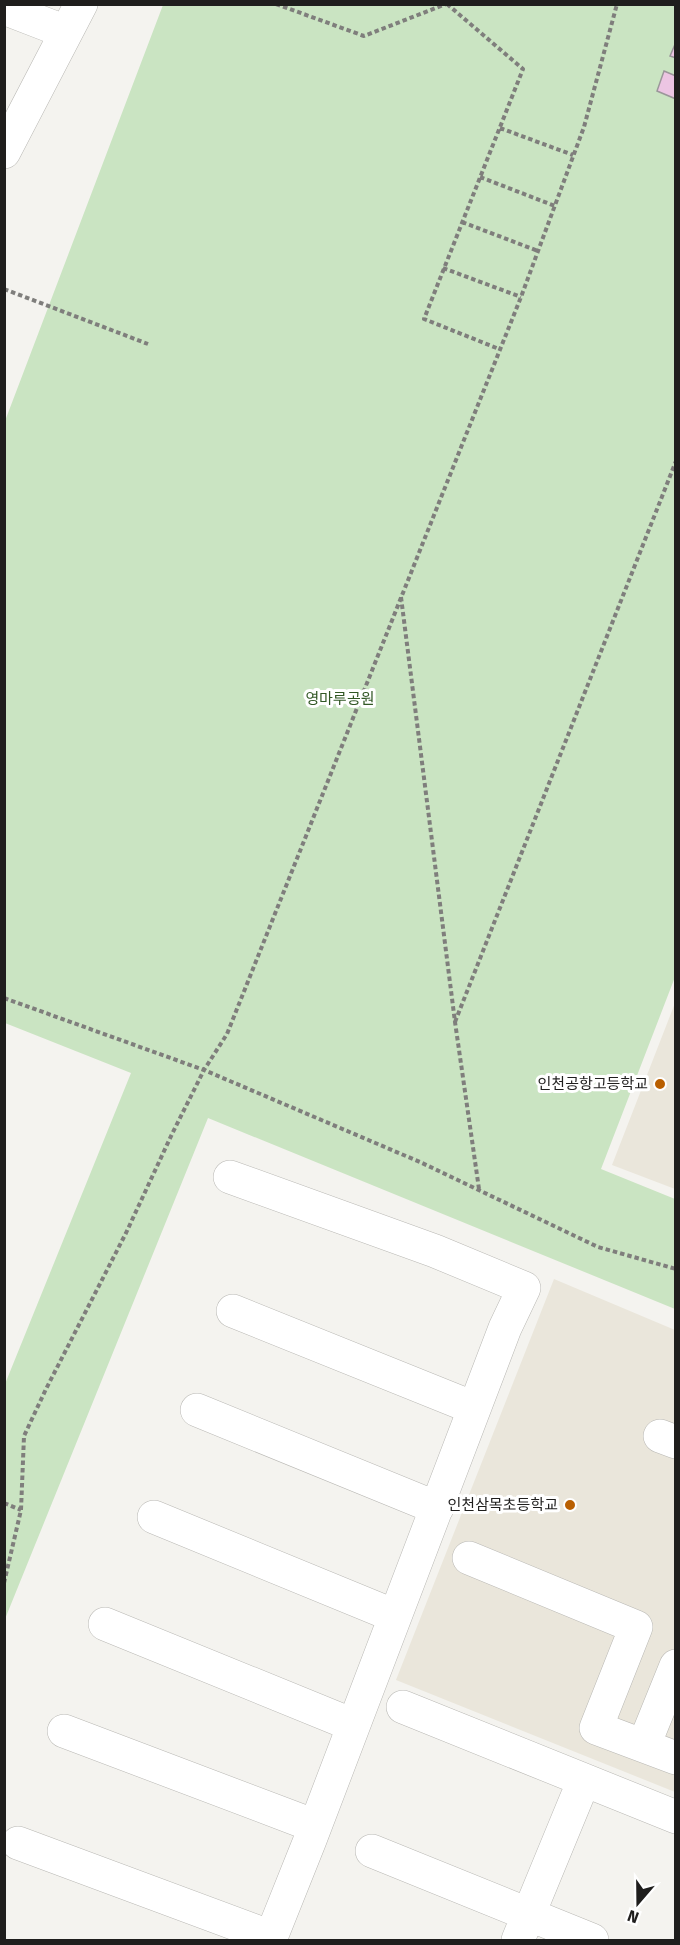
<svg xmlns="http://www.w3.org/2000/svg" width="680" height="1945" viewBox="0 0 680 1945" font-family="'Fira Sans','Noto Sans KR',sans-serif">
	<rect width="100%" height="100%" fill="#f4f3ef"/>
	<!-- built -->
	<path fill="#eae6db" d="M675 1003V1189L612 1165Z
		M554 1279 675 1330V1792L396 1680Z"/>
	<!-- green -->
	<path fill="#cae4c2" d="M163 5H675V977L601 1169 675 1199V1309L208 1118 5 1619V1384L131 1073 5 1023V421Z"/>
	<!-- building -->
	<path fill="#ecc5e3" stroke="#9b979a" stroke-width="1.5" d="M676 42V58L670 56Z
		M664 71 676 76V99L657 91Z"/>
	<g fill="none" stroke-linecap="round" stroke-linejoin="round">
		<defs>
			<path id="minor" d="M4 8 66 32
				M4 152 81 4
				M230 1177 435 1251 524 1288 505 1328 310 1840 270 1940
				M233 1311 474 1408
				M197 1410 437 1508
				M660 1436 676 1442
				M154 1517 395 1616
				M469 1558 636 1627 596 1728 676 1758
				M105 1624 353 1725
				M403 1707 676 1817
				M64 1731 315 1826
				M644 1745 676 1666
				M18 1843 271 1937
				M372 1851 592 1940
				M518 1940 584 1780"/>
		</defs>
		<!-- minor casing -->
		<use href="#minor" stroke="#b9b8b4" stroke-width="34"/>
		<!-- path -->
		<path stroke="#7f7e7c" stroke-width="4" stroke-dasharray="4.5 3" stroke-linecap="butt" d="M276 4 364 36 446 4
			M447 4 523 69 424 319 499 349
			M500 128 573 155
			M480 177 555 206
			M462 222 538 251
			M443 268 521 297
			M4 289 148 344
			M401 597 455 1022 479 1189
			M4 998 204 1070 420 1162 598 1247 676 1269
			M455 1022 676 461
			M4 1503 21 1510
			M4 1583 21 1510 24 1436 46 1389 126 1233 172 1134 204 1070 227 1034 521 297 584 127 617 4"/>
		<!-- minor -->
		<use href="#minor" stroke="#fff" stroke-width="33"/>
	</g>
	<!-- markers -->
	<g fill="#b95f00" stroke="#fff" stroke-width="2">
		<circle cx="660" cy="1084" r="6"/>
		<circle cx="570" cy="1505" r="6"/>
	</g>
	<g text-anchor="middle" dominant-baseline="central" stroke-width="6" stroke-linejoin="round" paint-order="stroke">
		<!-- park labels -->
		<g font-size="15" fill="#315724" stroke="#fff">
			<text x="340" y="699">영마루공원</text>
		</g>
		<!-- poi labels -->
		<g font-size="15" fill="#1f1e1d" stroke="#fff" text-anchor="end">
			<text x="648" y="1084">인천공항고등학교</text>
			<text x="558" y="1505">인천삼목초등학교</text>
		</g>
	</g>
	<!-- border -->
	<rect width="680" height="1945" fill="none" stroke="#1f1e1d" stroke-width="12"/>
	<!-- north arrow -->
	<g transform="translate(638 1903) rotate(200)" stroke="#ffffff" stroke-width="4.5" paint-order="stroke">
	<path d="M0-4.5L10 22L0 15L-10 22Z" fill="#1f1e1d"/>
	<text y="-9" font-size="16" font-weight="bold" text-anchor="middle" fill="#1f1e1d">N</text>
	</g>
</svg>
